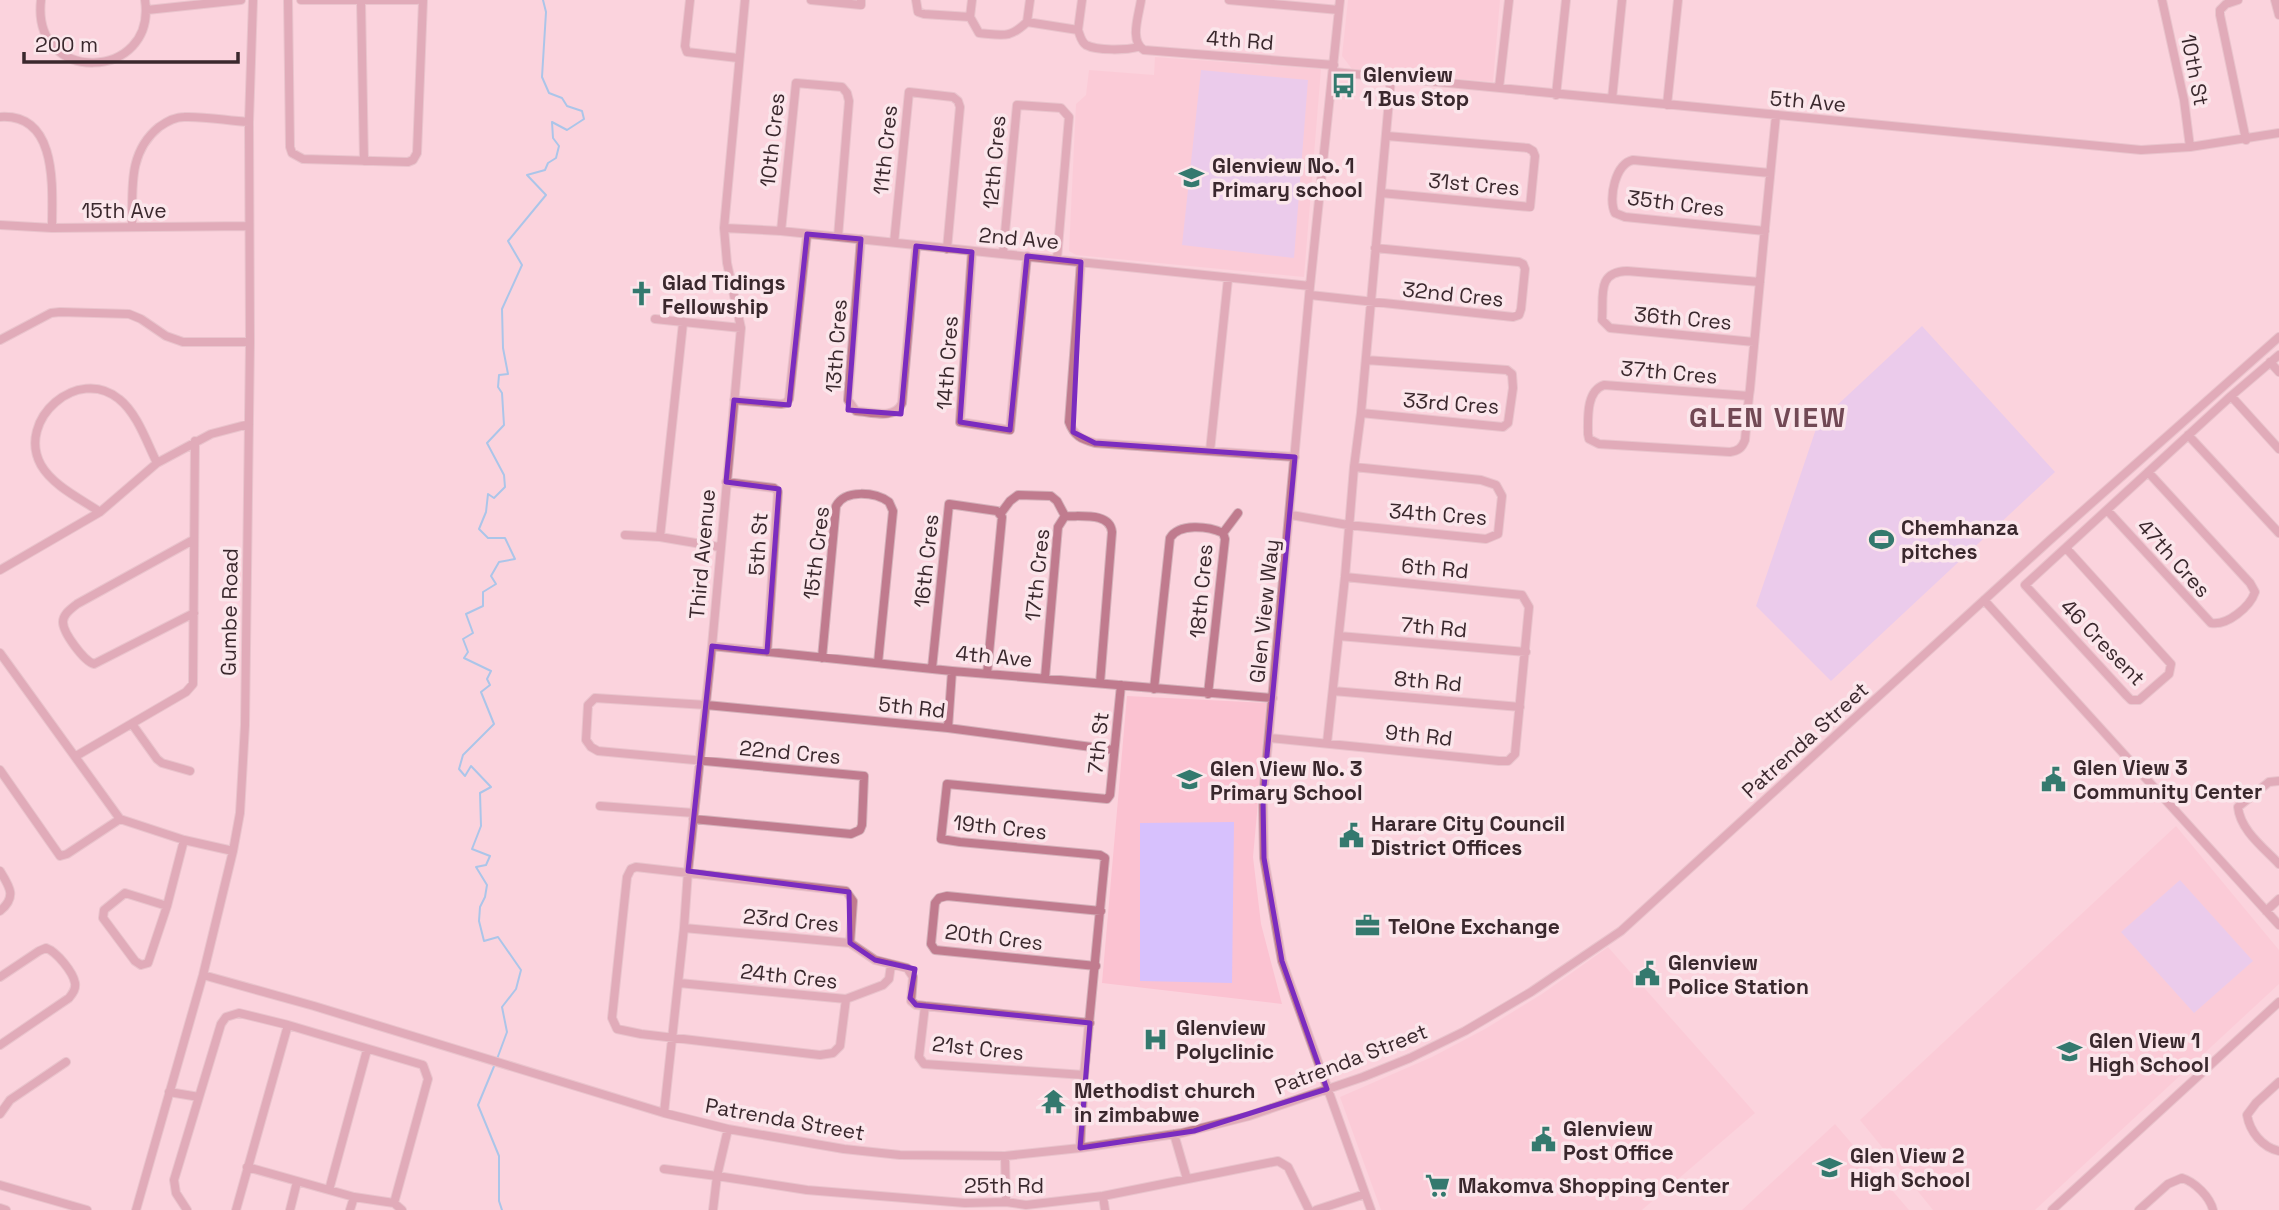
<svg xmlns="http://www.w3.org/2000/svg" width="2279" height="1210" viewBox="0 0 2279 1210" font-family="'Space Grotesk',sans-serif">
	<rect width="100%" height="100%" fill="#fbd3dd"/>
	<!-- built -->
	<path fill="#fbc2d1" d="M1348 0H1500L1493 82 1352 69 1342 56Z
		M1155 57 1321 69 1304 277 1076 255 1069 251 1076 104 1086 95 1089 70 1154 75Z
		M1127 696 1267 703 1253 857 1261 924 1282 1004 1102 983Z
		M2176 826 2279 950V984L2035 1210H1933L1860 1120Z
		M1608 947 1755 1113 1642 1210H1381L1340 1097 1432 1057 1485 1029 1542 994Z
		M1835 1124 1909 1210H1742Z"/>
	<!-- green -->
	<path fill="#d7c1fd" d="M1201 70 1308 80 1294 258 1182 245Z
		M1922 326 2055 472 1831 681 1756 606 1818 423Z
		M1234 822 1232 983 1140 981V823Z
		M2180 880 2253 961 2194 1013 2121 932Z"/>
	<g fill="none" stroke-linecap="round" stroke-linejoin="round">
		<!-- stream -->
		<path stroke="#4ab4f9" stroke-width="2" d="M497 1059 507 1032 502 1007 516 989 521 970 498 937 484 941 479 921 480 907 485 897 487 885 476 867 486 865 490 856 472 849 481 826 480 793 491 787 471 766 465 776 459 769 463 755 494 724 481 692 490 685 487 679 491 671 464 658 468 652 463 639 473 633 466 614 483 606V592L496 584 491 576 499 562 515 559 505 538H488L479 529 486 512 488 494 494 498 505 487 504 475 487 443 504 425 502 393 498 387 499 375 508 374 503 348 502 309 522 265 508 241 546 195 527 175 545 170 548 163 556 158 559 146 553 138 552 122 567 130 584 119 582 111 567 106 562 98 549 93 542 77 546 12 543 0
			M495 1064 478 1105 499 1156V1201L502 1210"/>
		<defs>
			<path id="minor" d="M41 0C31 86 157 81 145 0
				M288 0 290 147 292 153 303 159 408 162 413 160 417 153 423 0
				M301 0H417
				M690 0 685 46 687 52 738 58
				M811 0 861 5V0
				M916 0 918 12 924 14 970 17 972 0
				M1030 0 1027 22 1078 30 1082 0
				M1141 0C1139 15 1129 41 1144 50L1334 65
				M1229 0 1339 10
				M1340 0 1310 286 1263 798 1264 858 1282 961 1371 1210
				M2162 0 2184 100 2190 147
				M2238 0 2226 4 2220 10V15L2246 140
				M2275 0 2279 15
				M361 1 364 161
				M147 10 241 0
				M970 17 979 33C1003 35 1009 39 1027 22
				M1078 30C1080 35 1081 42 1086 45 1097 51 1127 50 1138 47
				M1334 72 2141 150 2190 147 2279 133
				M1499 88 1509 0
				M1556 95 1566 0
				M1612 99 1622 0
				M1667 105 1678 0
				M0 117C59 113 52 190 52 228
				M1381 193 1530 207 1535 156 1533 151 1528 148 1387 136
				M0 225 52 228 249 226
				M132 227C133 190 127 153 159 127 166 122 175 117 184 117 205 116 228 121 249 122
				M724 228 781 231 1310 286
				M781 231 796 83 842 87 847 93 849 101 838 237
				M1765 231 1625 217 1615 213C1608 199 1615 164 1633 160L1770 173
				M861 239 848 400 856 411C872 412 895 420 902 403L916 246
				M894 243 909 92 953 97 958 101 960 107 947 249
				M972 252 960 422 1010 430 1027 256
				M1003 254 1017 105 1061 108 1069 117 1057 259
				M1081 262 1069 422C1074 436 1081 439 1095 443L1295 457
				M1310 295 1513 317 1519 315 1521 309 1525 269 1523 264 1519 262 1375 248
				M655 319 741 328
				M0 340 51 313 60 312 129 314 141 319 166 336 183 342H250
				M1754 342 1610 328 1602 320C1604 296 1596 272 1627 271L1760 282
				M2270 362 2279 372
				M1749 396 1604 385C1586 391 1588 418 1588 434L1589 439 1599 444 1730 452C1738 451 1742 448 1745 440L1749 396 1750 389C1758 298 1767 206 1776 115
				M2231 396 2279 449
				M734 400 781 404 786 403 789 399 807 234
				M1361 413 1503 427 1508 423 1513 388 1512 374 1507 370 1366 360
				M2188 435 2279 533
				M1210 451 1228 279
				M726 482 774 488 778 492 767 652
				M2107 510 2211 623C2227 626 2250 607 2255 592L2250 583 2148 472
				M100 512C81 499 53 486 41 465 16 420 78 365 119 399 137 413 147 443 157 463
				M1001 513 1010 501 1018 495 1051 496 1057 501 1065 516
				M1291 515 1348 525 1486 539 1498 534 1502 496 1496 485 1481 480 1354 467
				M1223 533 1238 513
				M625 535 660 537 719 547
				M660 537 683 323
				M193 540 77 604C71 609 63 614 63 622 63 633 84 661 94 664L194 613
				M2066 548 2171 664 2169 674 2139 700H2131L2127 696 2025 585 2231 396 2279 355
				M0 570 100 512 157 463 211 434 249 424
				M1984 600 2279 925
				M1339 636 1526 652
				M712 646 952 671 1273 698
				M0 653 120 819 184 840 233 851
				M822 658 836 506C845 489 875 492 889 502L893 511 878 663
				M932 668 949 504 997 511 1002 517 987 674
				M1045 678 1058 527 1065 516C1081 517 1110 512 1112 532L1100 683
				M1154 689 1170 538C1179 523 1208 526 1223 533
				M1333 691 1520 707
				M1208 694 1225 539 1223 533
				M132 724 157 759 162 763 190 771
				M948 728 952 671
				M1269 738 1499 761H1508L1515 754 1529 607 1522 595 1345 577
				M1327 743 1345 577 1354 467 1361 413 1391 78
				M76 756 186 692 193 684 195 441
				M0 770 60 856 67 854 120 819
				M2279 781 2269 782 2238 807C2240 830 2264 848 2279 864
				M600 806 694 813
				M693 819 851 834 860 830 862 825 864 776 598 751 591 747 586 740 588 705 595 698 706 705 948 728 1114 750
				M0 871C10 887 17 897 0 911
				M167 906 125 893 104 910 103 918 135 961 141 965 148 963 167 906 184 840
				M2266 911 2279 899
				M850 943 875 960 907 968 913 977 911 1001 916 1005 925 1006
				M1096 966 935 950 931 944 935 903 939 898 947 896 1101 911
				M203 975 314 1006 664 1113 728 1129 844 1149 900 1155 1005 1156 1080 1148 1182 1133 1249 1116 1363 1077 1410 1058 1465 1031 1531 992 1621 931 2050 540 2279 337
				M0 977 39 951 46 948C57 952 73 972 75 983 76 989 73 993 69 998L0 1045
				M679 983 846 999 840 1046 833 1053 820 1055 641 1034 617 1029 612 1018 627 877 631 869 636 867 846 891 853 901 850 943 684 928
				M846 999 883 985 889 979 891 965
				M1084 1075 924 1064 919 1057 925 1006 1090 1023
				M2279 1082 2256 1103 2247 1115C2250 1132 2262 1147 2279 1151
				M169 1092 199 1097
				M664 1113 684 928 688 871 712 646 741 328 727 263 724 228 745 0
				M0 1114 10 1100 66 1062
				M728 1129 717 1176 807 1190 965 1203 1006 1202 1026 1205 1103 1196 1278 1161 1288 1167 1309 1210
				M1174 1134 1187 1179
				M1080 1148 1084 1075 1105 858 1100 855 960 842 941 839 947 784 1107 799 1110 795 1121 685
				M1005 1156 1006 1202
				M247 1167 354 1197 394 1203 402 1210
				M664 1169 717 1176 713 1210
				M0 1185 87 1210
				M329 1190 367 1050
				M1103 1196 1105 1210
				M0 1208 6 1210
				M136 1210 203 975 233 851 240 813 245 725 250 342 249 122 253 0
				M187 1210 176 1193 174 1180 221 1024 226 1017 239 1013 288 1025 423 1065 428 1079 394 1203
				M236 1210 288 1025
				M290 1210 297 1182
				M350 1210 354 1197
				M1316 1210 1365 1194
				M2052 1210 2279 1002
				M2139 1210 2168 1184 2182 1178C2195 1182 2210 1197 2213 1210"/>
		</defs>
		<!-- minor casing -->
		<use href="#minor" stroke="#d4b1ba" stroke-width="10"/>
		<!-- minor -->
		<use href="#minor" stroke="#c07b8e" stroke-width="8"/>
	</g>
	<!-- marked area -->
	<path d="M0 0H2279V1210H0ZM807 234 861 239 848 410 901 414 916 246 972 252 960 422 1010 430 1027 256 1081 262 1073 432 1095 443 1295 457 1263 798 1264 858 1282 961 1327 1089 1194 1131 1080 1148 1090 1023 916 1005 910 998 915 969 875 960 850 943 849 892 688 871 712 646 767 652 779 489 726 482 734 400 789 405Z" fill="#fbd3dd" fill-opacity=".55" fill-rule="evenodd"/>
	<path fill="none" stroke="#7b2cbf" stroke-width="5" stroke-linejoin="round" d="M807 234 861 239 848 410 901 414 916 246 972 252 960 422 1010 430 1027 256 1081 262 1073 432 1095 443 1295 457 1263 798 1264 858 1282 961 1327 1089 1194 1131 1080 1148 1090 1023 916 1005 910 998 915 969 875 960 850 943 849 892 688 871 712 646 767 652 779 489 726 482 734 400 789 405Z"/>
	<!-- icons -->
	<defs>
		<symbol id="bus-bare" viewBox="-9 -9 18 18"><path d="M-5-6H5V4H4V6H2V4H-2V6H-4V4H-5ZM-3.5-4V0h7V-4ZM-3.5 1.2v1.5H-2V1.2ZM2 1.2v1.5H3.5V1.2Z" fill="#34796e" stroke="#fbe6eb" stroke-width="2.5" paint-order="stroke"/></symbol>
		<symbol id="school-bare" viewBox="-9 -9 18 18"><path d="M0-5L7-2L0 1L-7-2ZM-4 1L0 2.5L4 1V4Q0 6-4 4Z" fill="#34796e" stroke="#fbe6eb" stroke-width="2.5" paint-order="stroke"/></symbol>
		<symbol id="church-bare" viewBox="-9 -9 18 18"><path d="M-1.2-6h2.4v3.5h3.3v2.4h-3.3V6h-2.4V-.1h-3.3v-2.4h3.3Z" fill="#34796e" stroke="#fbe6eb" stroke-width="2.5" paint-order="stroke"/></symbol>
		<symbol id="stadium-bare" viewBox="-9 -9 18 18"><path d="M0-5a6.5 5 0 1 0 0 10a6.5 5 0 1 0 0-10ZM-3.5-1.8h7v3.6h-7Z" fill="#34796e" stroke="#fbe6eb" stroke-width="2.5" paint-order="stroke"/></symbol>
		<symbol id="civic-bare" viewBox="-9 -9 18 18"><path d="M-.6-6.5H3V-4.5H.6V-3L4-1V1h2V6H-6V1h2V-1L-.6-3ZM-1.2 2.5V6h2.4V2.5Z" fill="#34796e" stroke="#fbe6eb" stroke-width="2.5" paint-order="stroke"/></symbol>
		<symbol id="office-bare" viewBox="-9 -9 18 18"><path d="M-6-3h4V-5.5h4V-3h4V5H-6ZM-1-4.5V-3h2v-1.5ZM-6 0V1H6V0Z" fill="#34796e" stroke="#fbe6eb" stroke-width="2.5" paint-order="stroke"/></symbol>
		<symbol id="hospital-bare" viewBox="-9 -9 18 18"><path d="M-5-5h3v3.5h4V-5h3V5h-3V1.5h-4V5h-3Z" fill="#34796e" stroke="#fbe6eb" stroke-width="2.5" paint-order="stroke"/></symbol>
		<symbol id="temple-bare" viewBox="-9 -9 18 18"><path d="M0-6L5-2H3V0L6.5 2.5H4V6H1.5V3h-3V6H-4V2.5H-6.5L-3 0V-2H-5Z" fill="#34796e" stroke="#fbe6eb" stroke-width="2.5" paint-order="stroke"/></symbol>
		<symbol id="supermarket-bare" viewBox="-9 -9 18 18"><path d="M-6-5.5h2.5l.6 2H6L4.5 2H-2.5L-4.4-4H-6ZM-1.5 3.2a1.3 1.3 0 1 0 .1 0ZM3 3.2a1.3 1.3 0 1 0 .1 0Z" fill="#34796e" stroke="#fbe6eb" stroke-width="2.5" paint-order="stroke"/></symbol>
	</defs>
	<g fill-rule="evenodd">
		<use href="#bus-bare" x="1326" y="68" width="35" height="35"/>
		<use href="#school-bare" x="1174" y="160" width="35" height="35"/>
		<use href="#church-bare" x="624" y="276" width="35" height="35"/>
		<use href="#stadium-bare" x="1864" y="522" width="35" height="35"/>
		<use href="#civic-bare" x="2036" y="762" width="35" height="35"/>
		<use href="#school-bare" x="1172" y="762" width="35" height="35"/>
		<use href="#civic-bare" x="1334" y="818" width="35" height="35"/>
		<use href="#office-bare" x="1350" y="908" width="35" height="35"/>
		<use href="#civic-bare" x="1630" y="956" width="35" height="35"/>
		<use href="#hospital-bare" x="1138" y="1022" width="35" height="35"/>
		<use href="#school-bare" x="2052" y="1034" width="35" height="35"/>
		<use href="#temple-bare" x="1036" y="1084" width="35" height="35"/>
		<use href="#civic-bare" x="1526" y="1122" width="35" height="35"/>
		<use href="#school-bare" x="1812" y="1150" width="35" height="35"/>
		<use href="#supermarket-bare" x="1420" y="1168" width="35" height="35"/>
	</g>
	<g text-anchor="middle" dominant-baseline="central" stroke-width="7" stroke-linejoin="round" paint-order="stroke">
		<!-- street labels -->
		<g font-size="21" fill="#3a282d" stroke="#fbe6eb">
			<text transform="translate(1240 40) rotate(4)">4th Rd</text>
			<text transform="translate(2195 70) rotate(79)">10th St</text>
			<text transform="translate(1808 101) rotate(5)">5th Ave</text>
			<text transform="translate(772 140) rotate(-84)">10th Cres</text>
			<text transform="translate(885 150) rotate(-84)">11th Cres</text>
			<text transform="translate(994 162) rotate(-85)">12th Cres</text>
			<text transform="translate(1474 184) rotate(5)">31st Cres</text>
			<text transform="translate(1676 203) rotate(7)">35th Cres</text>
			<text x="124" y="210">15th Ave</text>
			<text transform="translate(1019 238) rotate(5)">2nd Ave</text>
			<text transform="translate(1453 294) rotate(6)">32nd Cres</text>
			<text transform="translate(1683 318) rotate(5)">36th Cres</text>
			<text transform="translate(836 346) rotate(-86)">13th Cres</text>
			<text transform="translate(947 363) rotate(-86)">14th Cres</text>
			<text transform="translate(1669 372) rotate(5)">37th Cres</text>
			<text transform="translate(1451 403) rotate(4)">33rd Cres</text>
			<text transform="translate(1438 514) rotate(4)">34th Cres</text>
			<text transform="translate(758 544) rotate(-86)">5th St</text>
			<text transform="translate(816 553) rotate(-83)">15th Cres</text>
			<text transform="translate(702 554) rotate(-85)">Third Avenue</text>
			<text transform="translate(2174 558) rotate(48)">47th Cres</text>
			<text transform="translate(926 561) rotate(-84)">16th Cres</text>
			<text transform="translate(1435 568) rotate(5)">6th Rd</text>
			<text transform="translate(1037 575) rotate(-84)">17th Cres</text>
			<text transform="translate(1201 591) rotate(-85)">18th Cres</text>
			<text transform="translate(1264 611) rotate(-84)">Glen View Way</text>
			<text transform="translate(229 612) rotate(-89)">Gumbe Road</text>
			<text transform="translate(1434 627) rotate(5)">7th Rd</text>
			<text transform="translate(2103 642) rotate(46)">46 Cresent</text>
			<text transform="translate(994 656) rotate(5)">4th Ave</text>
			<text transform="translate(1428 681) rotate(5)">8th Rd</text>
			<text transform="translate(912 707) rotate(6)">5th Rd</text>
			<text transform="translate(1419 735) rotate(6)">9th Rd</text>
			<text transform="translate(1805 740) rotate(-42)">Patrenda Street</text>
			<text transform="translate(1098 743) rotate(-84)">7th St</text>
			<text transform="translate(790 752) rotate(5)">22nd Cres</text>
			<text transform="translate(1000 827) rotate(6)">19th Cres</text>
			<text transform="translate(791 920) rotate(5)">23rd Cres</text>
			<text transform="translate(994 937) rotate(7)">20th Cres</text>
			<text transform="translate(789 976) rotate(6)">24th Cres</text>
			<text transform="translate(978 1048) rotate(6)">21st Cres</text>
			<text transform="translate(1351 1059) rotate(-21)">Patrenda Street</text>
			<text transform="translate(785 1119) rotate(10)">Patrenda Street</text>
			<text x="1004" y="1185">25th Rd</text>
		</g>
		<!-- poi labels -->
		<g font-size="21" font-weight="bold" fill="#3a282d" stroke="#fbe6eb" text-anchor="start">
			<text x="1363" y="74">Glenview<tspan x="1363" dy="24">1 Bus Stop</tspan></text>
			<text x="1212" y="165">Glenview No. 1<tspan x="1212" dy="24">Primary school</tspan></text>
			<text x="662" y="282">Glad Tidings<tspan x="662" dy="24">Fellowship</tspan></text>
			<text x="1901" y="527">Chemhanza<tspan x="1901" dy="24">pitches</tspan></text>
			<text x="2073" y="767">Glen View 3<tspan x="2073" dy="24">Community Center</tspan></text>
			<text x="1210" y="768">Glen View No. 3<tspan x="1210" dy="24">Primary School</tspan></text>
			<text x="1371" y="823">Harare City Council<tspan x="1371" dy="24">District Offices</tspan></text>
			<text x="1388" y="926">TelOne Exchange</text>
			<text x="1668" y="962">Glenview<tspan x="1668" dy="24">Police Station</tspan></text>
			<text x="1176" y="1027">Glenview<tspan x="1176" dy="24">Polyclinic</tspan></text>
			<text x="2089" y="1040">Glen View 1<tspan x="2089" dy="24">High School</tspan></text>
			<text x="1074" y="1090">Methodist church<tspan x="1074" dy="24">in zimbabwe</tspan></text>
			<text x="1563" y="1128">Glenview<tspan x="1563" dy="24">Post Office</tspan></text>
			<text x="1850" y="1155">Glen View 2<tspan x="1850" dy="24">High School</tspan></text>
			<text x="1458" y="1185">Makomva Shopping Center</text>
		</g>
		<!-- district labels -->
		<g font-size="28" font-weight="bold" letter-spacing="2" fill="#724955" stroke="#fbe6eb">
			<text x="1768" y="417">GLEN VIEW</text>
		</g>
	</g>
	<!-- scale -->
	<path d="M24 52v10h214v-10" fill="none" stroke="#3a282d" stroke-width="3.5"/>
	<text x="35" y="52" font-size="21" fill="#3a282d" stroke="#fbe6eb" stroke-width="5" paint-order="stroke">200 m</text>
</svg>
